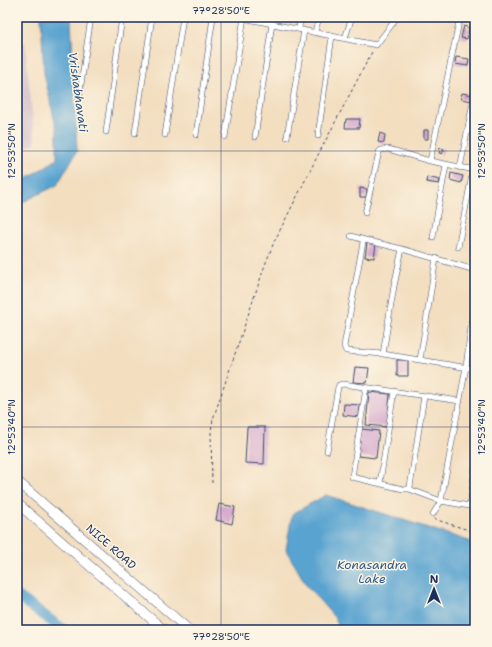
<svg xmlns="http://www.w3.org/2000/svg" width="492" height="647" viewBox="0 0 492 647" font-family="'Shantell Sans',sans-serif">
	<rect width="100%" height="100%" fill="#fcf5e5"/>
	<filter id="ink" filterUnits="userSpaceOnUse"><feTurbulence type="fractalNoise" baseFrequency=".025" numOctaves="2"/><feDisplacementMap in="SourceGraphic" scale="8" xChannelSelector="R" yChannelSelector="G"/><feConvolveMatrix kernelMatrix="1 2 1 2 8 2 1 2 1" color-interpolation-filters="sRGB"/></filter>
	<filter id="wash" filterUnits="userSpaceOnUse"><feTurbulence type="fractalNoise" baseFrequency=".012" numOctaves="4" result="noise"/><feDisplacementMap in="SourceGraphic" scale="16" xChannelSelector="R" yChannelSelector="G"/><feGaussianBlur stdDeviation="0.9" result="paint"/><feColorMatrix in="noise" values="0 0 0 0 0 0 0 0 0 0 0 0 0 0 0 0 0 1.4 0 .05"/><feComposite in="paint" operator="in"/></filter>
	<g filter="url(#wash)">
		<rect width="100%" height="100%" fill="#f3dec0"/>
		<!-- industrial -->
		<path fill="#d1bdc9" d="M17 43H25L35 143 17 151Z"/>
		<!-- water -->
		<path fill="#58a3d0" stroke="#3a6997" d="M41 17H71L77 151 57 185 17 205V185L57 159V131L44 73Z
			M326 495 475 543V630H340L335 618 307 586 286 550 292 514Z"/>
		<g fill="none" stroke-linecap="round" stroke-linejoin="round">
			<!-- river -->
			<path stroke="#58a3d0" stroke-width="11" d="M17 596 64 630"/>
		</g>
		<g id="blocks">
			<!-- building -->
			<path fill="#d3a4cc" d="M464 26 469 28 467 39 461 38Z
				M456 57 469 59 468 66 455 64Z
				M462 93 473 95 472 101 461 99Z
				M346 119H360L359 128H345Z
				M17 121H20V132H17Z
				M424 130H428V139H424Z
				M380 133 385 135 384 143 378 142Z
				M440 148 444 149 442 154 439 153Z
				M451 173 463 176 461 183 450 180Z
				M427 177 440 180 439 184 426 182Z
				M360 188 367 189 366 197H360Z
				M367 243 376 244 374 258 365 257Z
				M397 360H408V376H397Z
				M355 367 369 368 367 383 353 382Z
				M369 392 390 394 387 427 366 425Z
				M344 404 360 405 359 417 343 415Z
				M247 427H265L264 464 245 463Z
				M361 429 379 431 376 458 358 456Z
				M219 504 235 507 232 524 216 520Z"/>
		</g>
	</g>
	<g filter="url(#ink)">
		<use href="#blocks" fill-opacity="0" stroke="#3b496d" stroke-width="1"/>
		<g fill="none" stroke-linecap="round" stroke-linejoin="round">
			<defs>
				<path id="street" d="M238 17 376 45 393 23 396 17
					M299 29 300 17
					M315 32 319 17
					M345 38 352 17
					M79 98 91 17
					M106 132 122 17
					M135 133 152 17
					M165 135 183 17
					M196 135 213 17
					M318 136 332 36
					M225 137 244 17
					M255 137 273 17
					M287 137 304 30
					M430 161 460 17
					M460 168 475 92
					M365 213 379 152 381 150 388 149 430 161 475 170
					M351 236 365 240
					M433 237 446 165
					M458 247 473 170
					M475 270 402 249 365 240 363 242 344 346 346 351 383 354 475 369
					M383 354 394 286 402 249
					M420 360 436 258
					M366 388 352 477 403 489H409L410 487 424 396
					M327 451 338 387 339 385 343 384 460 401
					M380 483 394 391
					M409 489 441 501 475 507
					M470 506 475 469
					M433 514 441 501 466 367 475 294"/>
				<path id="highway" d="M17 481 189 630
					M17 503 164 630"/>
			</defs>
			<!-- street casing -->
			<use href="#street" stroke="#3b496d" stroke-width="6"/>
			<!-- highway casing -->
			<use href="#highway" stroke="#3b496d" stroke-width="10"/>
			<!-- path -->
			<path stroke="#3b496d" stroke-width="1" stroke-dasharray="3 3" stroke-linecap="butt" d="M212 483 211 431 213 419 265 265 274 242 317 157 373 50
				M434 519 475 532"/>
			<!-- street -->
			<use href="#street" stroke="#fff" stroke-width="5"/>
			<!-- highway -->
			<use href="#highway" stroke="#fff" stroke-width="9"/>
		</g>
	</g>
	<!-- ticks -->
	<path fill="none" stroke="#1b2f5e" stroke-width="1" stroke-opacity="0.45" d="M221 17V630M17 151H475M17 427H475"/>
	<g text-anchor="middle" dominant-baseline="central" stroke-width="3" stroke-linejoin="round" paint-order="stroke">
		<!-- street labels -->
		<g font-size="11" fill="#1b2f5e" stroke="#fcf5e5">
			<text transform="translate(111 547) rotate(41)">NICE ROAD</text>
		</g>
		<!-- water labels -->
		<g font-size="12" font-style="italic" fill="#305886" stroke="#fcf5e5">
			<text transform="translate(78 92) rotate(82)">Vrishabhavati</text>
			<text x="372" y="565">Konasandra<tspan x="372" dy="14">Lake</tspan></text>
		</g>
	</g>
	<!-- margin -->
	<rect width="492" height="647" fill="none" stroke="#fcf5e5" stroke-width="44"/>
	<!-- north arrow -->
	<g transform="translate(434 589)" stroke="#fcf5e5" stroke-width="3" paint-order="stroke">
	<path d="M0-3L7 15L0 10L-7 15Z" fill="#1b2f5e"/>
	<text y="-6" font-size="11" font-weight="bold" text-anchor="middle" fill="#1b2f5e">N</text>
	</g>
	<rect x="22" y="22" width="448" height="603" fill="none" stroke="#1b2f5e" stroke-width="1.5"/>
	<g font-size="10" text-anchor="middle" fill="#1b2f5e">
		<text x="221" y="14">77°28'50"E</text>
		<text transform="translate(11 151) rotate(-90)" y="4">12°53'50"N</text>
		<text transform="translate(481 151) rotate(-90)" y="4">12°53'50"N</text>
		<text transform="translate(11 427) rotate(-90)" y="4">12°53'40"N</text>
		<text transform="translate(481 427) rotate(-90)" y="4">12°53'40"N</text>
		<text x="221" y="640">77°28'50"E</text>
	</g>
</svg>
